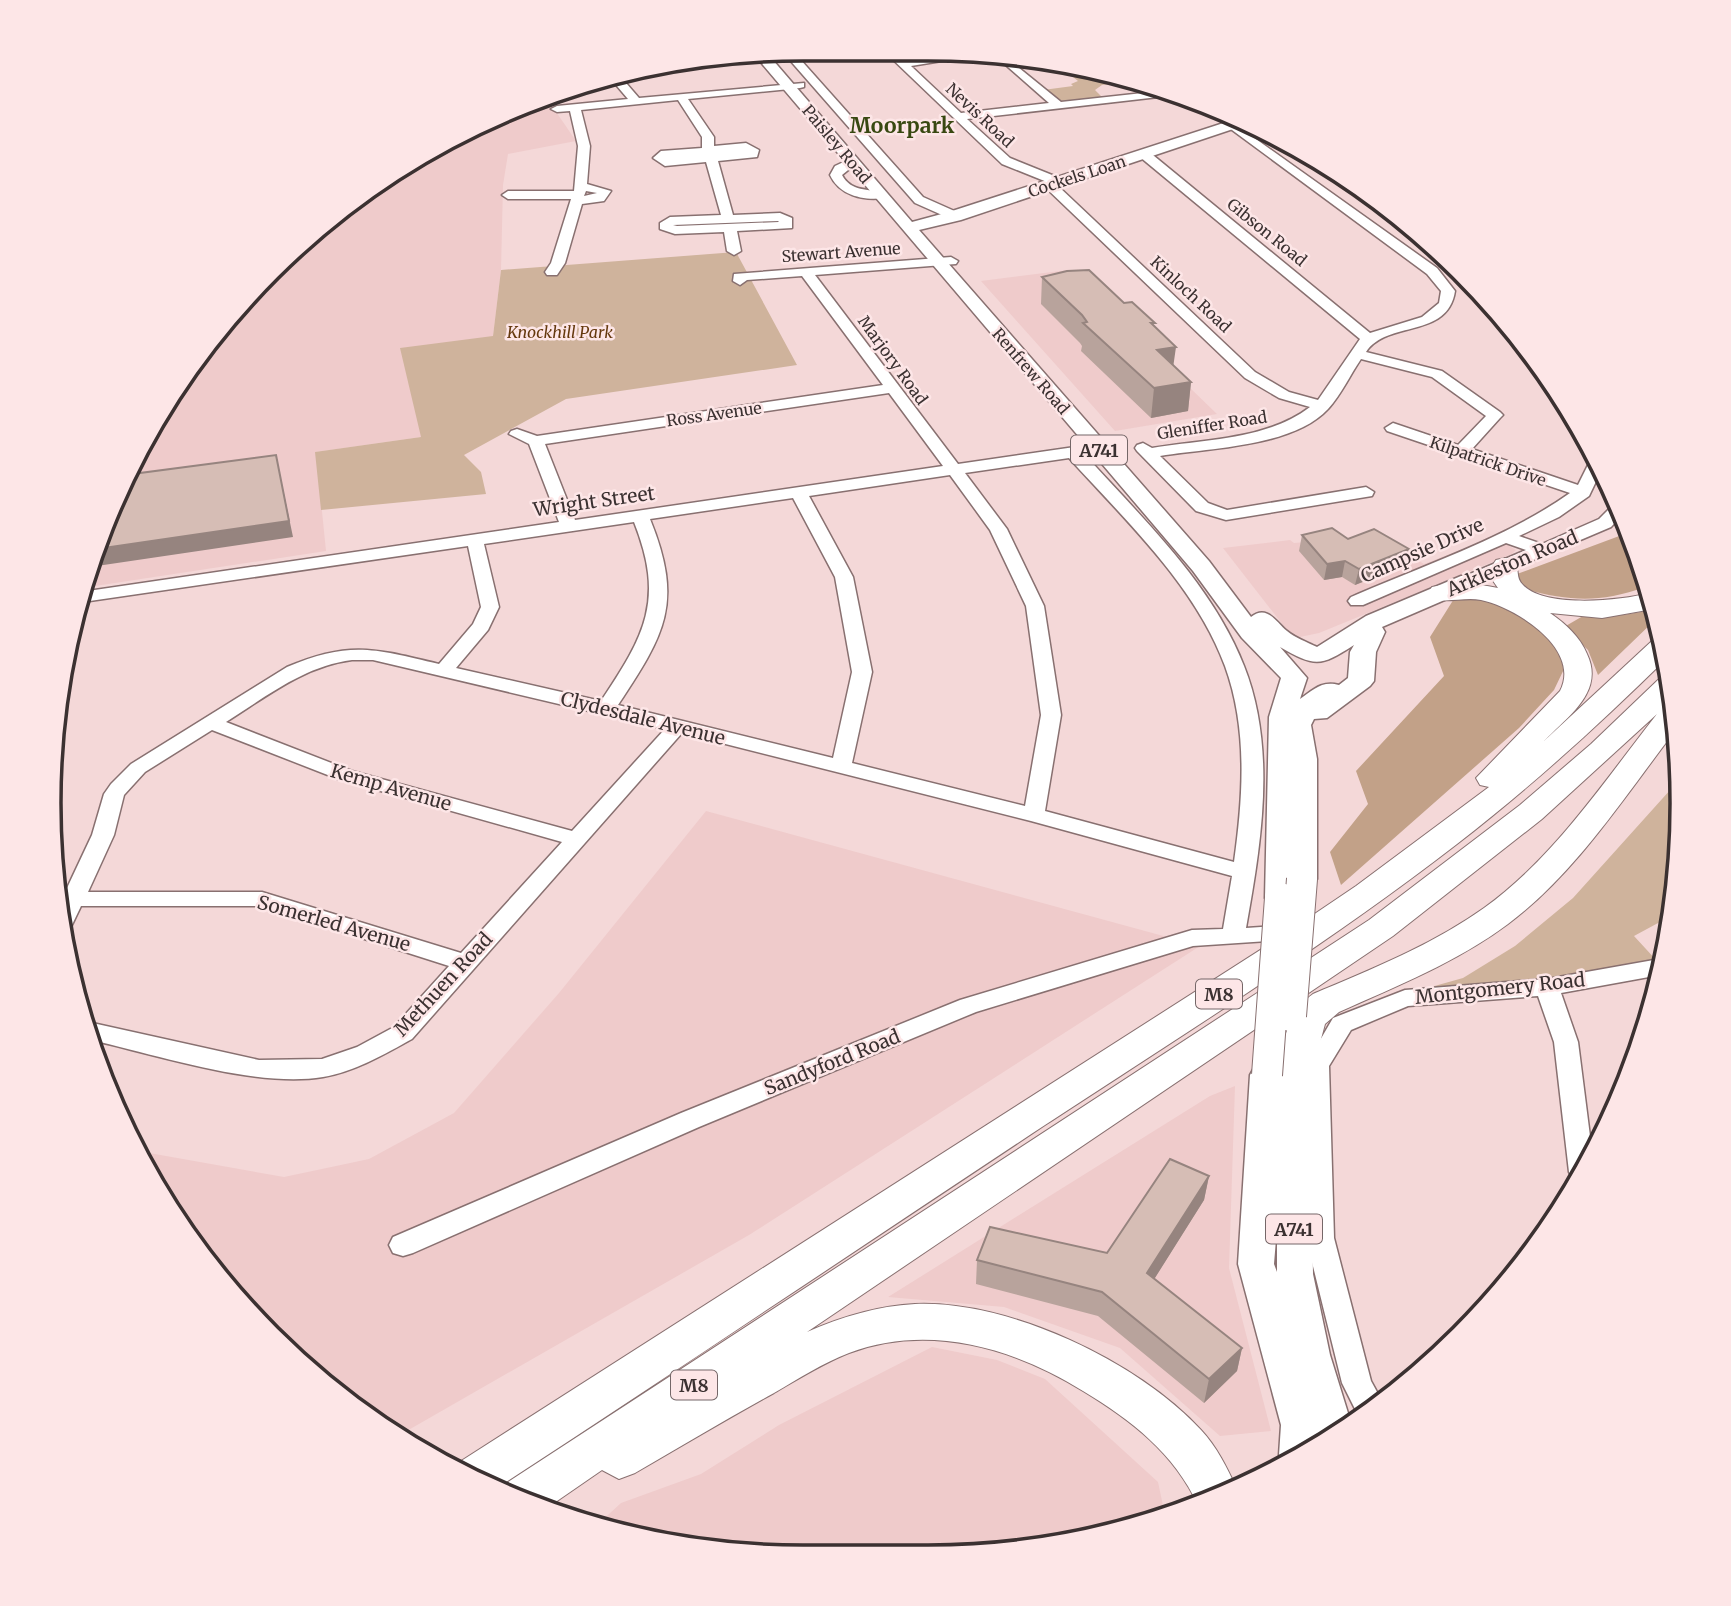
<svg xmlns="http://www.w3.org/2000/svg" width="1731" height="1606" viewBox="0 0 1731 1606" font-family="Merriweather,serif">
	<rect width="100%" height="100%" fill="#f4d8d8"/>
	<!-- built -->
	<path fill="#efcbcb" d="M548 100 576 141 508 154 503 185 501 270 493 336 421 437 316 452 326 551 82 588 127 469 236 306 344 205 470 127Z
		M1068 270 1217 414 1115 431 981 281Z
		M1377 536 1424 564 1494 537 1516 550 1512 554 1319 633 1300 637 1290 634 1223 548 1290 540 1294 543Z
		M706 811 1200 946 749 1235 398 1436 306 1370 176 1222 138 1151 284 1177 369 1159 454 1113 559 993Z
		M1235 1086 1229 1268 1271 1431 1220 1436 1120 1348 1004 1307 888 1297 1210 1096Z
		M932 1347 997 1360 1045 1379 1158 1482 1165 1515 1075 1543 928 1557 704 1550 597 1525 621 1503 701 1474 779 1425Z"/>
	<!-- green -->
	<path fill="#cfb39c" d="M1092 69 1117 74 1128 82 1102 85 1095 90 1104 99C1078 102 1064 108 1043 90L1073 86 1071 84 1078 81 1067 72Z
		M736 252 797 365 566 399 464 455 481 472 486 494 321 510 315 452 421 437 400 348 493 336 501 270Z
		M1680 779 1682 803 1671 916 1634 936 1657 961C1583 975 1507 990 1431 987L1463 978 1515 946 1573 898Z"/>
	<!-- forest -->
	<path fill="#c2a188" d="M1630 532 1646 587C1596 604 1570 601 1519 588L1517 574Z
		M1457 594 1478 595 1516 614 1549 636 1565 667 1554 690 1519 728 1341 885 1330 852 1368 804 1356 771 1444 676 1430 637Z
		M1654 610 1656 619 1598 675 1588 650 1564 627 1583 616 1609 617Z"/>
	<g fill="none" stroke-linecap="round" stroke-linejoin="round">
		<defs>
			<path id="minor" d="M972 51 991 53 911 66 961 113 1049 103 992 53 1003 55 1061 102 1143 93 1123 75 1143 82 1155 92 1165 90 1176 95 967 119 1010 158 1062 179V185L1058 186 1255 372 1289 392 1318 400 1360 339 1140 157V151H1148L1370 333 1422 317 1439 303 1441 291 1427 274 1228 127 1226 125 1232 122 1437 268 1455 291C1448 339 1387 320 1366 352L1442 371 1500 412 1503 415 1500 418 1472 449 1578 485 1589 463 1595 459 1601 471 1589 496 1559 517 1519 536 1542 544 1599 519 1615 503H1618L1624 513 1611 527 1475 585H1463L1460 581 1463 577 1526 550 1506 543 1363 605H1351L1348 601 1351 597C1424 565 1505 539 1570 493L1387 431 1385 428 1393 423 1458 445 1486 416 1432 377 1361 359C1350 375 1341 395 1328 409 1293 447 1209 448 1160 456L1208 503 1227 510 1366 487 1374 492 1372 496 1226 520 1196 511 1137 451 1135 448 1137 445 1143 443 1152 448C1204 439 1267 440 1310 407L1279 398 1245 378 1046 188 1044 185 1047 182 1002 164 887 54H898L905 60Z
				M788 58H799L923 197 959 213V219H951L915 203Z
				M620 76 639 98 804 83V87L800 88 688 99 714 137V146L746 143 759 150 757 157 718 161 733 215 780 213 792 218V228L737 231 741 251 734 255 727 251 724 232 675 234 660 229V223L670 217 721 215 706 162 665 166 653 158 661 151 702 148V137L678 100 581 110 590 146 587 184 611 191 604 201 582 204 565 263 557 275H547L545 272 551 263 571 199H508L502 195 508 191H574L578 146 570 111 557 112 551 109 557 106 628 99 611 79ZM586 191 597 193 584 196ZM779 222 677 226 673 225 778 221Z
				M852 158 858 162 842 175C851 192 868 189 884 192V198C863 201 839 195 830 175L835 166Z
				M951 257 958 261 956 264 815 275 958 464 1116 441 1122 443 1124 446 1122 449 1085 455C1143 519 1212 584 1244 666 1277 749 1261 844 1246 928L1277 926 1285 928 1288 934 1285 940 1193 946 976 1012 699 1127 413 1253 403 1256 393 1253 389 1245 393 1237 681 1113 960 1000 1192 930 1223 929 1232 876 1031 821 682 733 412 1039C385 1054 354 1072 323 1077 256 1088 158 1055 91 1040L86 1023 88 1022 259 1060 322 1059 357 1047 394 1027 449 966 261 906H81L70 929 62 932 60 903 92 835 104 794 111 784 131 764 287 667C350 640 376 649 439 664L473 624 481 607 468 546 76 603 81 592 559 522 529 444 509 434 511 431 517 429 537 436 883 385 802 276 747 280 740 285 733 281 734 274ZM889 393 943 466 575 520 545 444ZM1069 458C1126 521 1195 585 1225 666 1248 729 1243 798 1234 862L1045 811 1061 715 1044 606 1007 529 965 473ZM950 475 990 530 1026 606 1041 715 1025 806 852 763 872 672 853 577 809 496ZM793 498 835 577 852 672 833 758 618 705C665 634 684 603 650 519ZM634 522C665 600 645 635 601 701L456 668 488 630 499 607 484 544ZM352 660H373L665 729 572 831 352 771 226 722C266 697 304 666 352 660ZM212 730 338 779 562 842 461 953 262 892H88L114 835 124 795 145 772Z
				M1665 958 1660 975 1561 993 1578 1042 1592 1152 1577 1181 1573 1179 1569 1172 1554 1042 1538 996 1408 1006 1351 1030 1329 1066 1334 1238 1371 1381 1382 1401 1360 1419 1342 1383 1306 1238 1305 1066 1333 1018 1405 990 1547 979Z"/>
			<path id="major" d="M758 59H772L912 222 949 212 1239 118 1251 123 961 220 919 230 1209 561 1251 617C1267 604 1276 622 1287 631 1295 638 1307 642 1317 647L1366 616 1461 576H1477L1481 581 1477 586 1382 627 1385 632 1376 652 1374 681 1370 686 1327 718 1314 719 1311 725 1317 759V879L1312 886 1302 889 1295 887V898L1291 905 1280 908 1269 905 1265 898 1269 717 1281 678 1242 638 1193 571ZM1354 645 1350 652 1348 678 1339 685C1322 680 1313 690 1300 699L1307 678 1280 647C1315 667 1320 667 1354 645Z
				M1293 1034 1305 1038 1309 1046 1313 1274 1330 1355 1352 1426 1283 1464 1279 1455 1281 1425 1238 1264 1250 1075 1255 1066 1267 1063 1277 1066V1046L1281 1038ZM1277 1227V1272L1274 1264Z"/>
			<path id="highway" d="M1505 558 1514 560C1520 569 1515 578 1523 585 1545 608 1620 601 1649 593L1653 609 1602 618 1550 613C1565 623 1580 637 1587 654 1605 692 1568 716 1544 741L1654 639 1662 637 1668 657C1601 723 1532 786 1457 844 1325 946 1184 1034 1045 1125 862 1246 681 1368 497 1488L455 1469 458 1463 1276 940 1356 886 1489 787 1480 785 1476 778 1560 691C1582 649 1515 607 1481 600 1465 597 1448 603 1432 599L1428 593 1432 587C1455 582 1475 583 1498 588L1491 578 1492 566 1496 560Z
				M1669 675 1672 699 1664 706 1672 704 1675 731C1624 797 1576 873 1508 924 1457 962 1397 986 1339 1012L1325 1024 1313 1069 1307 1079 1294 1083 1281 1079 1275 1069C1284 1041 1288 1012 1313 994 1372 969 1432 945 1484 908 1554 858 1605 780 1657 714L1542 819 1393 936 807 1332C841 1317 877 1306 915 1304 1008 1300 1138 1361 1201 1430 1217 1447 1227 1468 1237 1489L1198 1505C1174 1453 1131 1420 1083 1391 1014 1348 929 1323 849 1353 823 1363 798 1379 774 1393 727 1419 681 1446 635 1473L619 1479 602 1470 544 1510 502 1490 505 1484 1369 920 1520 805 1591 744 1660 678Z"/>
		</defs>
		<!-- minor casing -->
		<use href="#minor" stroke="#887070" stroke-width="3"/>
		<!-- major casing -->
		<use href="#major" stroke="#887070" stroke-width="3"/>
		<!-- highway casing -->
		<use href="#highway" stroke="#887070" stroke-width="2"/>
		<!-- minor -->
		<use href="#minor" fill="#fff" fill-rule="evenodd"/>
		<!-- major -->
		<use href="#major" fill="#fff" fill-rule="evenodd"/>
		<!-- highway -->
		<use href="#highway" fill="#fff" fill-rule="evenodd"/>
		<defs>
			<path id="major-bridge" d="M1291 1016 1302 879
				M1267 1075 1280 898"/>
		</defs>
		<!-- major-bridge casing -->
		<use href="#major-bridge" stroke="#887070" stroke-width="32" stroke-linecap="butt"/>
		<!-- major-bridge -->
		<use href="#major-bridge" stroke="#fff" stroke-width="30"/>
	</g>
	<!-- wall -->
	<path fill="#b8a39c" d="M1042 277 1124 303 1173 365 1191 382 1188 411 1151 418 1081 351 1082 346 1080 343 1041 304Z
		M1523 345 1540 366 1535 367 1520 355Z
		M1302 535 1405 565 1355 585 1342 577 1324 580 1299 551Z
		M1209 1176 1204 1200 1154 1279 1242 1348 1237 1371 1204 1403 1098 1316 976 1284 977 1260 1107 1253Z"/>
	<!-- shaded-wall -->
	<path fill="#96847f" d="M1176 347 1172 375 1157 350Z
		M1191 382 1188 411 1151 418 1154 388Z
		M276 455 293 537 90 567 97 549Z
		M1409 549 1405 565 1355 585 1359 569Z
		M1345 561 1342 577 1324 580 1327 564Z
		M1209 1176 1204 1200 1143 1297 1147 1273Z
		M1242 1348 1237 1371 1204 1403 1209 1379Z"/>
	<!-- building -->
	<path fill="#d6bdb5" stroke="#96847f" stroke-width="2" d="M1089 270 1124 303 1132 302 1155 323H1151L1176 347 1157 350 1191 382 1154 388 1083 323 1087 322 1082 315 1042 277 1067 271Z
		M276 455 289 521 97 549 125 475Z
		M1332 528 1348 539 1374 529 1409 549 1359 569 1345 561 1327 564 1302 535Z
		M1170 1159 1209 1176 1147 1273 1242 1348 1209 1379 1102 1292 977 1260 990 1227 1107 1253Z"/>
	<g text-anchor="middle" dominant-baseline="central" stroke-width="5" stroke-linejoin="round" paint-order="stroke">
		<!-- far-street labels -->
		<g font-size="16" fill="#3b3131" stroke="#fde6e7">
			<text transform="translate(980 115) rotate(43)">Nevis Road</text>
			<text transform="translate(837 144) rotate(50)">Paisley Road</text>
			<text transform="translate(1077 176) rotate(-18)">Cockels Loan</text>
			<text transform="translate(1267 232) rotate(39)">Gibson Road</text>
			<text transform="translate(841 252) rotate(-4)">Stewart Avenue</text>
			<text transform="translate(1191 294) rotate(43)">Kinloch Road</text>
			<text transform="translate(893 360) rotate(54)">Marjory Road</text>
			<text transform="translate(1031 371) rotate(49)">Renfrew Road</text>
			<text transform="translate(714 414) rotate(-8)">Ross Avenue</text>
			<text transform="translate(1212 425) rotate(-9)">Gleniffer Road</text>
			<text transform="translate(1488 461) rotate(19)">Kilpatrick Drive</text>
		</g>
		<!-- far-park labels -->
		<g font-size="16" font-style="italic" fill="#65390e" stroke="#fde6e7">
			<text x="560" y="332">Knockhill Park</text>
		</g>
		<!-- shield labels -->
		<g fill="#fde6e7" stroke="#756768" stroke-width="2">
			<rect x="1071" y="435.5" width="56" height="29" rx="5"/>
			<rect x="1196" y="979.5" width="46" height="29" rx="5"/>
			<rect x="1266" y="1214.5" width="56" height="29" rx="5"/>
			<rect x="671" y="1370.5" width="46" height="29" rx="5"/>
		</g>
		<g font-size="18" font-weight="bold" fill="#3b3131">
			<text x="1099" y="450">A741</text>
			<text x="1219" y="994">M8</text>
			<text x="1294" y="1229">A741</text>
			<text x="694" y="1385">M8</text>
		</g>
		<!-- street labels -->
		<g font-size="19" fill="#3b3131" stroke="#fde6e7">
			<text transform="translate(594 501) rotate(-8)">Wright Street</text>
			<text transform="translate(1422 550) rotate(-24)">Campsie Drive</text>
			<text transform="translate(1512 563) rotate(-23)">Arkleston Road</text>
			<text transform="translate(643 718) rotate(14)">Clydesdale Avenue</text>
			<text transform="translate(391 787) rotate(16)">Kemp Avenue</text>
			<text transform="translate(334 923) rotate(16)">Somerled Avenue</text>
			<text transform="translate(443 984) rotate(-47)">Methuen Road</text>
			<text transform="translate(1500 988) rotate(-6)">Montgomery Road</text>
			<text transform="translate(832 1062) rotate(-22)">Sandyford Road</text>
		</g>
		<!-- far-district labels -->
		<g font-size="21" font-weight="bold" fill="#384811" stroke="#fde6e7">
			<text x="902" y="125">Moorpark</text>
		</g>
	</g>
	<!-- crop -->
	<path d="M0 0H1731V1606H0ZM803 61H928A742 742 0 0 1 1670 803V803A742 742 0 0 1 928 1545H803A742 742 0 0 1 61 803V803A742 742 0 0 1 803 61Z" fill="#fde6e7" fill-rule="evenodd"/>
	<path fill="none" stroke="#3b3131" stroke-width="3.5" d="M803 61H928A742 742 0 0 1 1670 803V803A742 742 0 0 1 928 1545H803A742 742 0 0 1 61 803V803A742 742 0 0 1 803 61Z"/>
</svg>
